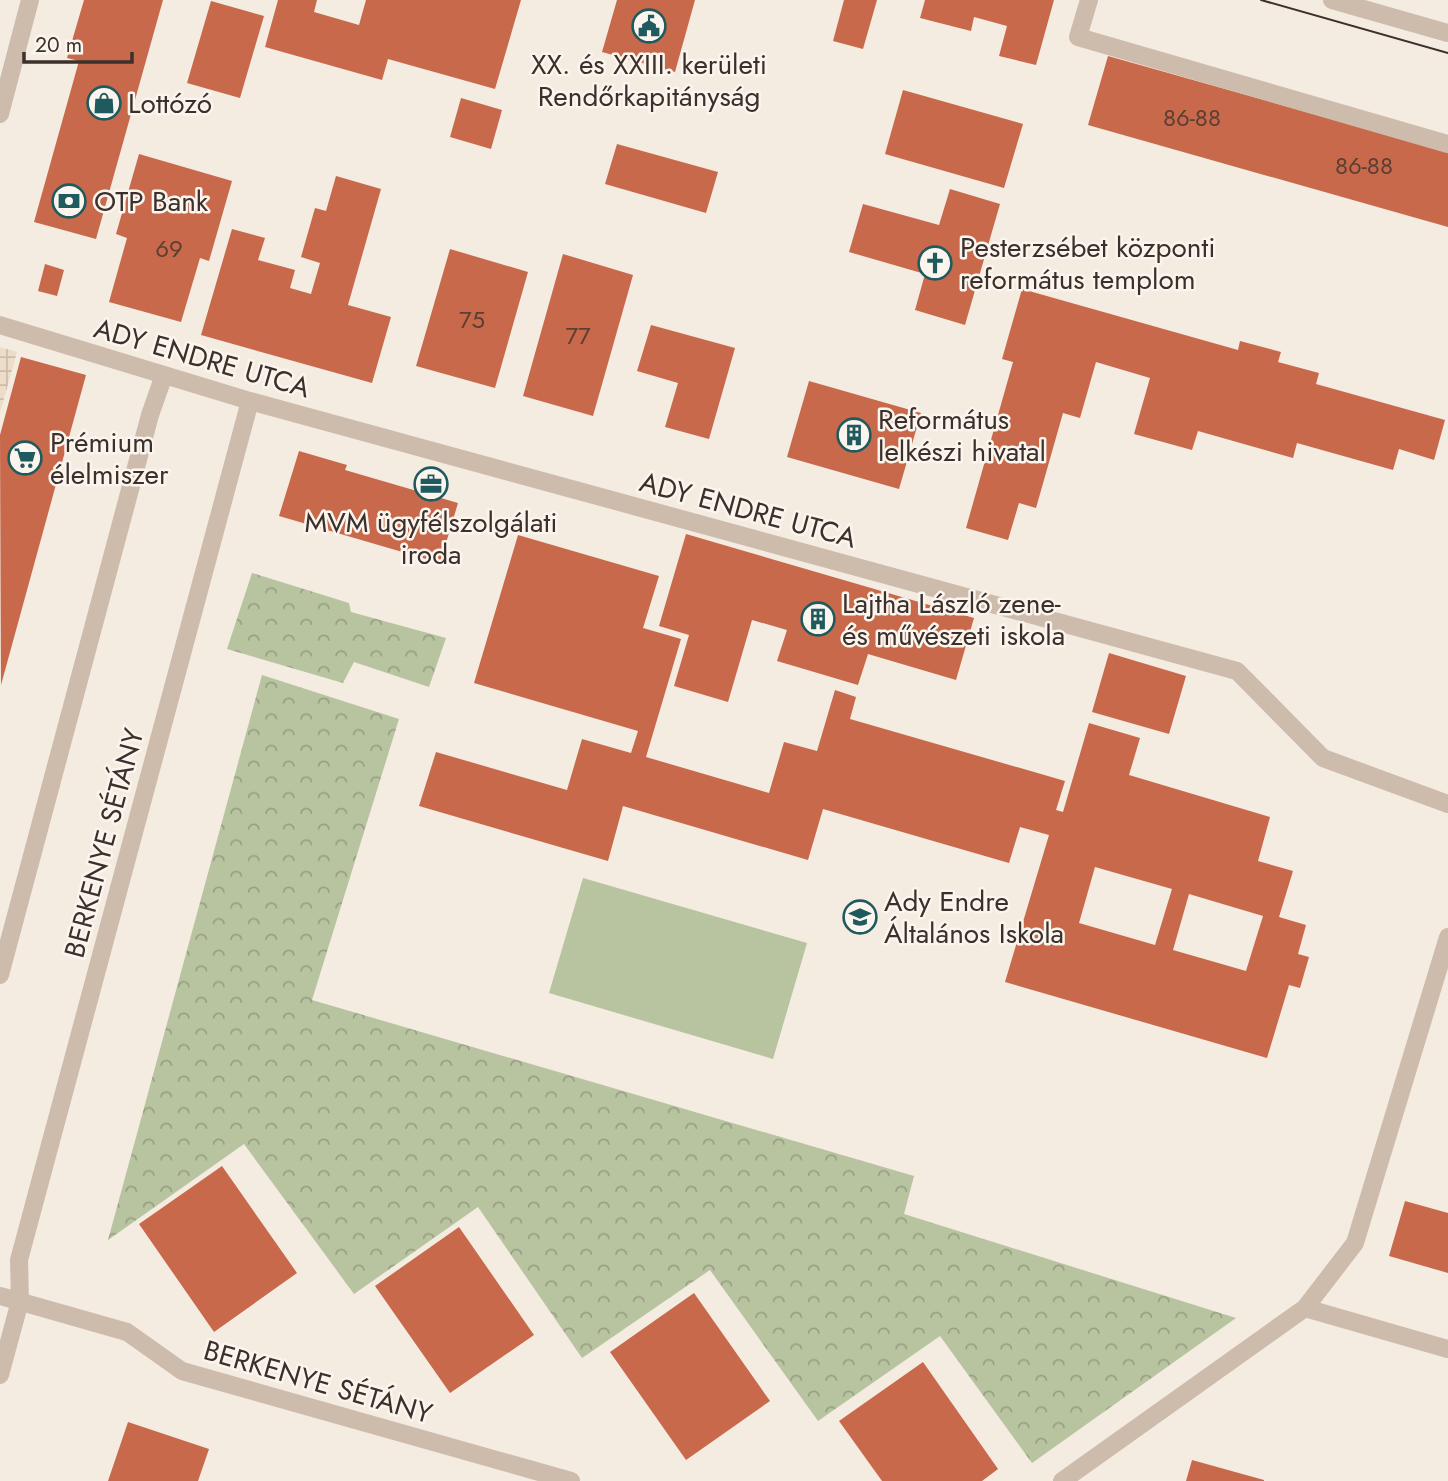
<svg xmlns="http://www.w3.org/2000/svg" width="1448" height="1481" viewBox="0 0 1448 1481" font-family="Jost,sans-serif">
	<defs>
		<pattern id="park-crowns" width="20" height="18" patternUnits="userSpaceOnUse" patternTransform="scale(1.75)"><rect width="20" height="18" fill="#b8c4a0"/><path d="M2 6a3 3 0 1 1 6 0M12 15a3 3 0 1 1 6 0" fill="none" stroke="#97a083"/></pattern>
		<pattern id="plaza-grid" width="8" height="8" patternUnits="userSpaceOnUse" patternTransform="scale(1.75)"><rect width="8" height="8" fill="#ecdcc8"/><path d="M0 4h8M4 0v8" fill="none" stroke="#cbbdac"/></pattern>
	</defs>
	<rect width="100%" height="100%" fill="#f4ebe1"/>
	<!-- park -->
	<path fill="url(#park-crowns)" d="M252 573 349 603 351 612 446 638 429 687 354 662 343 683 227 649Z
		M262 675 399 719 312 1000 914 1176 904 1214 1236 1318 1032 1463 940 1336 818 1421 710 1270 582 1358 478 1207 354 1294 244 1144 108 1240Z"/>
	<!-- garden -->
	<path fill="#b8c4a0" d="M583 878 807 943 773 1059 549 993Z"/>
	<!-- plaza -->
	<path fill="url(#plaza-grid)" d="M0 347 17 352 0 413Z"/>
	<!-- building -->
	<path fill="#c8694b" fill-rule="evenodd" d="M84 0H163L96 239 34 222 79 61 67 58Z
		M278 0H317L314 12 359 25 366 0H521L495 89 388 59 382 80 265 47Z
		M617 0H695L675 72 602 52Z
		M844 0H877L863 49 833 41Z
		M925 0H1054L1036 65 999 56 1007 26 974 17 971 31 920 18Z
		M211 1 264 16 240 98 187 83Z
		M1108 56 1448 152V227L1088 125Z
		M903 90 1023 124 1004 188 885 154Z
		M461 98 502 110 491 149 450 137Z
		M617 144 718 172 706 213 605 184Z
		M139 154 232 181 209 261 200 258 181 322 109 302 127 238 116 234Z
		M336 176 381 189 348 305 391 317 372 383 201 335 232 229 265 238 258 260 295 270 290 288 311 294 320 263 301 257 315 208 326 211Z
		M950 189 1000 204 965 325 915 310 925 274 849 252 863 204 939 225Z
		M450 249 528 272 495 388 416 366Z
		M563 254 633 275 593 416 523 396Z
		M45 264 64 270 57 296 38 291Z
		M1022 289 1238 350 1240 341 1281 352 1278 362 1319 373 1316 384 1445 420 1434 460 1399 449 1393 470 1297 443 1293 458 1198 431 1192 450 1134 434 1150 378 1096 362 1080 418 1063 413 1036 508 1019 503 1008 540 966 528 1013 362 1002 359Z
		M651 325 735 348 709 439 665 427 678 383 637 371Z
		M21 357 86 375 1 685 0 435Z
		M809 381 921 413 899 489 787 457Z
		M299 451 347 465 345 470 458 503 440 563 279 516Z
		M686 534 974 618 956 680 868 654 858 685 777 661 787 630 752 620 728 702 674 686 689 635 659 626Z
		M518 535 659 576 643 628 681 639 646 757 769 793 784 742 817 751 835 690 856 697 850 719 1065 781 1056 810 1063 812 1089 723 1140 738 1129 775 1270 817 1258 861 1293 871 1279 917 1306 925 1298 954 1309 957 1300 988 1289 985 1267 1058 1005 982 1049 835 1020 827 1009 863 823 809 808 860 623 806 608 861 419 806 436 752 567 790 582 739 631 753 638 731 474 683ZM1095 867 1172 889 1155 945 1079 923ZM1189 894 1263 916 1246 971 1173 950Z
		M1109 653 1186 676 1169 734 1092 712Z
		M222 1166 297 1273 214 1332 139 1224Z
		M1405 1201 1448 1213V1273L1389 1256Z
		M459 1227 534 1335 450 1393 375 1286Z
		M694 1293 770 1401 686 1460 610 1352Z
		M923 1362 998 1469 982 1481H882L839 1421Z
		M128 1422 209 1449 198 1481H108Z
		M1192 1460 1264 1480V1481H1186Z"/>
	<g fill="none" stroke-linecap="round" stroke-linejoin="round">
		<!-- service -->
		<path stroke="#cdbbac" stroke-width="18" d="M1089 0 1078 37 1448 144"/>
		<!-- minor -->
		<path stroke="#cdbbac" stroke-width="18" d="M1332 0 1448 33
			M0 114 30 0
			M0 325 250 401 1237 671 1323 758 1448 804
			M0 975 150 415 164 375
			M0 1296 127 1332 182 1371 571 1481
			M1305 1308 1448 1349
			M0 1375 20 1301 19 1260 250 401
			M1062 1481 1305 1308 1355 1243 1448 937"/>
		<!-- tram -->
		<path stroke="#3b302b" stroke-width="2" d="M1261 0 1448 53"/>
	</g>
	<!-- icons -->
	<defs>
		<symbol id="civic-ring" viewBox="-11 -11 22 22"><circle r="9.5" fill="#fbf5ee" stroke="#1f5a5e" stroke-width="1.5"/><path d="M-.6-6.5H3V-4.5H.6V-3L4-1V1h2V6H-6V1h2V-1L-.6-3ZM-1.2 2.5V6h2.4V2.5Z" fill="#1f5a5e"/></symbol>
		<symbol id="shop-ring" viewBox="-11 -11 22 22"><circle r="9.5" fill="#fbf5ee" stroke="#1f5a5e" stroke-width="1.5"/><path d="M-5-2.5h2.3a2.7 3.5 0 0 1 5.4 0H5L5.5 6h-11ZM-1.5-2.5h3a1.5 2.3 0 0 0-3 0Z" fill="#1f5a5e"/></symbol>
		<symbol id="bank-ring" viewBox="-11 -11 22 22"><circle r="9.5" fill="#fbf5ee" stroke="#1f5a5e" stroke-width="1.5"/><path d="M-6-4H6V4H-6ZM0-2.3a2.3 2.3 0 1 0 0 4.6a2.3 2.3 0 1 0 0-4.6Z" fill="#1f5a5e"/></symbol>
		<symbol id="church-ring" viewBox="-11 -11 22 22"><circle r="9.5" fill="#fbf5ee" stroke="#1f5a5e" stroke-width="1.5"/><path d="M-1.2-6h2.4v3.5h3.3v2.4h-3.3V6h-2.4V-.1h-3.3v-2.4h3.3Z" fill="#1f5a5e"/></symbol>
		<symbol id="building-ring" viewBox="-11 -11 22 22"><circle r="9.5" fill="#fbf5ee" stroke="#1f5a5e" stroke-width="1.5"/><path d="M-4-6H4V6H1V3H-1V6H-4ZM-2.5-4.3h1.7v1.8h-1.7ZM.8-4.3h1.7v1.8H.8ZM-2.5-1h1.7V.8h-1.7ZM.8-1h1.7V.8H.8Z" fill="#1f5a5e"/></symbol>
		<symbol id="supermarket-ring" viewBox="-11 -11 22 22"><circle r="9.5" fill="#fbf5ee" stroke="#1f5a5e" stroke-width="1.5"/><path d="M-6-5.5h2.5l.6 2H6L4.5 2H-2.5L-4.4-4H-6ZM-1.5 3.2a1.3 1.3 0 1 0 .1 0ZM3 3.2a1.3 1.3 0 1 0 .1 0Z" fill="#1f5a5e"/></symbol>
		<symbol id="office-ring" viewBox="-11 -11 22 22"><circle r="9.5" fill="#fbf5ee" stroke="#1f5a5e" stroke-width="1.5"/><path d="M-6-3h4V-5.5h4V-3h4V5H-6ZM-1-4.5V-3h2v-1.5ZM-6 0V1H6V0Z" fill="#1f5a5e"/></symbol>
		<symbol id="school-ring" viewBox="-11 -11 22 22"><circle r="9.5" fill="#fbf5ee" stroke="#1f5a5e" stroke-width="1.5"/><path d="M0-5L7-2L0 1L-7-2ZM-4 1L0 2.5L4 1V4Q0 6-4 4Z" fill="#1f5a5e"/></symbol>
	</defs>
	<g fill-rule="evenodd">
		<use href="#civic-ring" x="630" y="7" width="38" height="38"/>
		<use href="#shop-ring" x="85" y="84" width="38" height="38"/>
		<use href="#bank-ring" x="50" y="182" width="38" height="38"/>
		<use href="#church-ring" x="916" y="244" width="38" height="38"/>
		<use href="#building-ring" x="835" y="416" width="38" height="38"/>
		<use href="#supermarket-ring" x="6" y="439" width="38" height="38"/>
		<use href="#office-ring" x="412" y="465" width="38" height="38"/>
		<use href="#building-ring" x="799" y="600" width="38" height="38"/>
		<use href="#school-ring" x="841" y="898" width="38" height="38"/>
	</g>
	<g text-anchor="middle" dominant-baseline="central" stroke-width="5" stroke-linejoin="round" paint-order="stroke">
		<!-- number labels -->
		<g font-size="24" fill="#5e3e33">
			<text x="1192" y="117">86-88</text>
			<text x="1364" y="165">86-88</text>
			<text x="169" y="248">69</text>
			<text x="472" y="319">75</text>
			<text x="578" y="335">77</text>
		</g>
		<!-- poi labels -->
		<g font-size="28" fill="#3b302b" stroke="#fbf5ee" text-anchor="start">
			<text x="649" y="64" text-anchor="middle">XX. és XXIII. kerületi<tspan x="649" dy="32">Rendőrkapitányság</tspan></text>
			<text x="128" y="103">Lottózó</text>
			<text x="94" y="201">OTP Bank</text>
			<text x="960" y="247">Pesterzsébet központi<tspan x="960" dy="32">református templom</tspan></text>
			<text x="878" y="419">Református<tspan x="878" dy="32">lelkészi hivatal</tspan></text>
			<text x="50" y="442">Prémium<tspan x="50" dy="32">élelmiszer</tspan></text>
			<text x="431" y="522" text-anchor="middle">MVM ügyfélszolgálati<tspan x="431" dy="32">iroda</tspan></text>
			<text x="842" y="603">Lajtha László zene-<tspan x="842" dy="32">és művészeti iskola</tspan></text>
			<text x="884" y="901">Ady Endre<tspan x="884" dy="32">Általános Iskola</tspan></text>
		</g>
		<!-- street labels -->
		<g font-size="28" fill="#3b302b" stroke="#fbf5ee">
			<text transform="translate(202 358) rotate(16)">ADY ENDRE UTCA</text>
			<text transform="translate(748 510) rotate(15)">ADY ENDRE UTCA</text>
			<text transform="translate(104 843) rotate(-75)">BERKENYE SÉTÁNY</text>
			<text transform="translate(318 1382) rotate(16)">BERKENYE SÉTÁNY</text>
		</g>
	</g>
	<!-- scale -->
	<path d="M24 52v10h108v-10" fill="none" stroke="#3b302b" stroke-width="3.5"/>
	<text x="35" y="52" font-size="21" fill="#3b302b" stroke="#fbf5ee" stroke-width="5" paint-order="stroke">20 m</text>
</svg>
